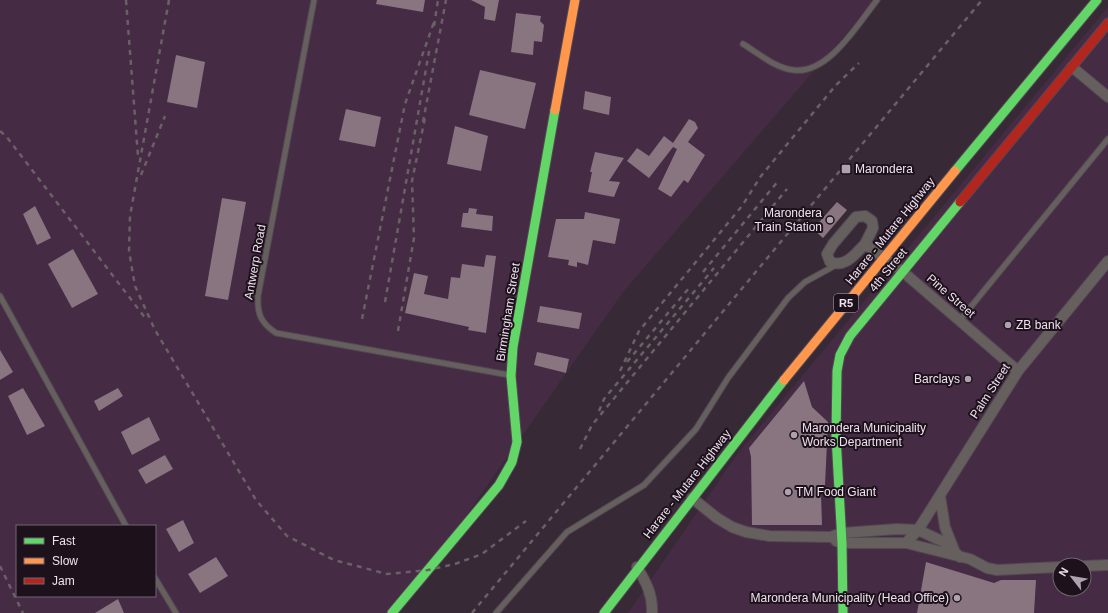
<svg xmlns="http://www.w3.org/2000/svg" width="1108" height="613" viewBox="0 0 1108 613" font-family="Helvetica,sans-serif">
	<rect width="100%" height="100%" fill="#372a36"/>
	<!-- built -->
	<path fill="#452b44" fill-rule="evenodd" d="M0 0H875L623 292 428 570 392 613H0ZM17 526H155V596H17Z
		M1108 7V613H628L735 457ZM1060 565H1084V589H1060Z"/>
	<!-- building -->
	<path fill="#887580" d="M377 0H425L423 12 376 4Z
		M471 0H499L495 21 484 19 485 7Z
		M516 13 541 16 540 21 544 25 542 42 534 41 533 55 511 52Z
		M176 55 205 62 197 108 167 102Z
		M480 70 536 83 525 129 469 115Z
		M585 91 611 97 609 115 583 109Z
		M346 109 381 117 375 147 339 140Z
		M689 119 695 122 698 128 688 142 705 155 688 183 684 180 671 197 658 189 677 149 673 147 649 178 627 161 637 148 649 156 664 136 673 143Z
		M455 126 488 136 481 171 447 164Z
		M595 152 624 158 609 181 620 182 614 197 588 192 592 172H590Z
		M222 198 246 202 228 300 205 296Z
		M837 202 847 210 823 238 813 229Z
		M35 206 51 238 37 245 23 214Z
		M469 208 477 209 476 214 493 216 492 231 461 227 463 213H468Z
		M585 212 620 219 615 244 593 240 588 265 577 262V267L568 265 569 260 548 257 556 219H584Z
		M73 249 98 294 72 308 48 264Z
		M486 255 496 256 486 333 468 330 469 327 405 313 414 273 428 276 424 294 448 299 451 277 460 278 462 264 484 267Z
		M540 306 582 313 579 329 537 322Z
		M0 350 13 372 0 380Z
		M537 352 569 359 566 373 534 365Z
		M804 381 812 407 828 422 825 485 821 494 822 525H752L751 457 749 448Z
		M23 388 45 426 27 435 8 396Z
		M118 388 123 396 99 411 94 401Z
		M149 417 160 440 132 455 121 432Z
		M165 455 173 469 146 484 138 470Z
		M183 520 194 543 179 552 166 529Z
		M216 557 228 576 200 593 188 574Z
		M926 562 994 583 1001 580H1036L1034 613H917Z
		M118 599 124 613H95Z"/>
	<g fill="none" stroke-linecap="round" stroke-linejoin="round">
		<defs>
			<path id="lane" d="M314 0 258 296C257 314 261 323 276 333L509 375
				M743 44C758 53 775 68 793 70 828 75 858 24 877 0
				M0 296 126 526
				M960 320 1108 139
				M155 578 176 613
				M496 613 567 532 644 485 696 429 728 378 788 298 805 282 836 265"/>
			<path id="street" d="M1072 67 1108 97
				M865 244C855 254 846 268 830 262L827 254 833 244 856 217 865 216 872 221 873 228 865 244 902 271 1018 371
				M940 496 945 527 954 550
				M692 498 717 518 732 527 746 532 769 536 831 537 842 533 897 529 918 530 944 542 960 557
				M836 541 842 543H906L970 559 987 568 997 570 1060 567
				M906 543 918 530 1018 371 1108 261
				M1084 566 1108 565
				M637 567C646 582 653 595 652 613"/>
			<path id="fast" d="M955 171 1097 0
				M392 613 499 485 512 462 517 442 511 376 513 347 555 110
				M604 613 784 380
				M843 613 842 543 836 436 837 371 840 355 850 336 960 202"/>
			<path id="slow" d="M555 110 575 0
				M784 380 955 171"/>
			<path id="jam" d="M960 202 1108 23"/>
		</defs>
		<!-- lane casing -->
		<use href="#lane" stroke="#544853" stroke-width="7"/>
		<!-- street casing -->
		<use href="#street" stroke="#544853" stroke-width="12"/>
		<!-- fast casing -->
		<use href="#fast" stroke="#544853" stroke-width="11"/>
		<!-- slow casing -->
		<use href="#slow" stroke="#544853" stroke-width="11"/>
		<!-- jam casing -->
		<use href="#jam" stroke="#544853" stroke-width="11"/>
		<!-- lane -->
		<use href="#lane" stroke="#655f5e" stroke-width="5"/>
		<!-- street -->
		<use href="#street" stroke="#655f5e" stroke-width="10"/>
		<!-- fast -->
		<use href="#fast" stroke="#63d668" stroke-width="9"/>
		<!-- slow -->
		<use href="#slow" stroke="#ff974d" stroke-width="9"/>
		<!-- jam -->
		<use href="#jam" stroke="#b3261e" stroke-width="9"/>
		<!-- rail -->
		<path stroke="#696165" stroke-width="2.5" stroke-dasharray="5 5" stroke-linecap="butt" d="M126 0 138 156
			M169 0 130 216 129 251 135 286 155 330 256 500 287 536 334 560 387 574 428 570 455 564 482 554 526 521
			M434 26 438 0
			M423 122 446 0
			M0 131 6 136 146 319
			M141 175 165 116
			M703 272 779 180
			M385 302 430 46
			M362 319 405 104 434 22
			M398 331 414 238 412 181 425 118
			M627 362 689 288
			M620 371 639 331 742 206 761 176 836 85 859 63
			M599 411 604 399 714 268
			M580 449 592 425 787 189
			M0 566 23 613
			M472 613 982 0"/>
	</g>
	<!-- markers -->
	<g fill="#afa1ae" stroke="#1d121c" stroke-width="1.5">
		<rect x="841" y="164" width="10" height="10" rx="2"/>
		<circle cx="830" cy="220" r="4"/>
		<circle cx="1008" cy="325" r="4"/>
		<circle cx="968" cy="379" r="4"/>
		<circle cx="794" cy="435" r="4"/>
		<circle cx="788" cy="492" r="4"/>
		<circle cx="957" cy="598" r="4"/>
	</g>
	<g text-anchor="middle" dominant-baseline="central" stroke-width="4" stroke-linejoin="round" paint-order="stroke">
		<!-- shield labels -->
		<rect fill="#1d121c" stroke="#b1a3b0" stroke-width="1" x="834" y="294" width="24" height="18" rx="3"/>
		<g font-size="11" font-weight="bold" fill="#f0e1ef">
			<text x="846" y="303">R5</text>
		</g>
		<!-- poi labels -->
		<g font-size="12" fill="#f0e1ef" stroke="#1d121c" text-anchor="start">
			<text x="855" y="169">Marondera</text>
			<text x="822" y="213" text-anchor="end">Marondera<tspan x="822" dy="14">Train Station</tspan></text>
			<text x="1016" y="325">ZB bank</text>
			<text x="960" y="379" text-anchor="end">Barclays</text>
			<text x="802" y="428">Marondera Municipality<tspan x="802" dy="14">Works Department</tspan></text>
			<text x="796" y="492">TM Food Giant</text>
			<text x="949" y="598" text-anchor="end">Marondera Municipality (Head Office)</text>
		</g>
		<!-- street labels -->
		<g font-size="12" fill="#f0e1ef" stroke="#1d121c">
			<text transform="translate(890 231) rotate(-51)">Harare - Mutare Highway</text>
			<text transform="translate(255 262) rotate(-80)">Antwerp Road</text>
			<text transform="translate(888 270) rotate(-51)">4th Street</text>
			<text transform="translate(951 296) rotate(41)">Pine Street</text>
			<text transform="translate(508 312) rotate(-81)">Birmingham Street</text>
			<text transform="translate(990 391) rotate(-57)">Palm Street</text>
			<text transform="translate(687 484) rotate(-52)">Harare - Mutare Highway</text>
		</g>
	</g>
	<!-- legend -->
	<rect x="16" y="525" width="140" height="72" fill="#1d121c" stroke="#716570"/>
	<rect x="24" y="538" width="20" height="6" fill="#63d668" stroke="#716570"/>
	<text x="52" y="545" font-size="12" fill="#f0e1ef">Fast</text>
	<rect x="24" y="558" width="20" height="6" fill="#ff974d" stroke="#716570"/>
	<text x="52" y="565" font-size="12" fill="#f0e1ef">Slow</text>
	<rect x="24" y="578" width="20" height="6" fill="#b3261e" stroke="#716570"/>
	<text x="52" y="585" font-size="12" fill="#f0e1ef">Jam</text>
	<!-- north arrow -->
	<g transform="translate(1072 577) rotate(301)"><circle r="19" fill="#1d121c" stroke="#716570"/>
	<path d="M0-3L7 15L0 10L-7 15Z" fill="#afa1ae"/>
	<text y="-6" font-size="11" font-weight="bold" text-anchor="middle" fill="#f0e1ef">N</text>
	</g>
</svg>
